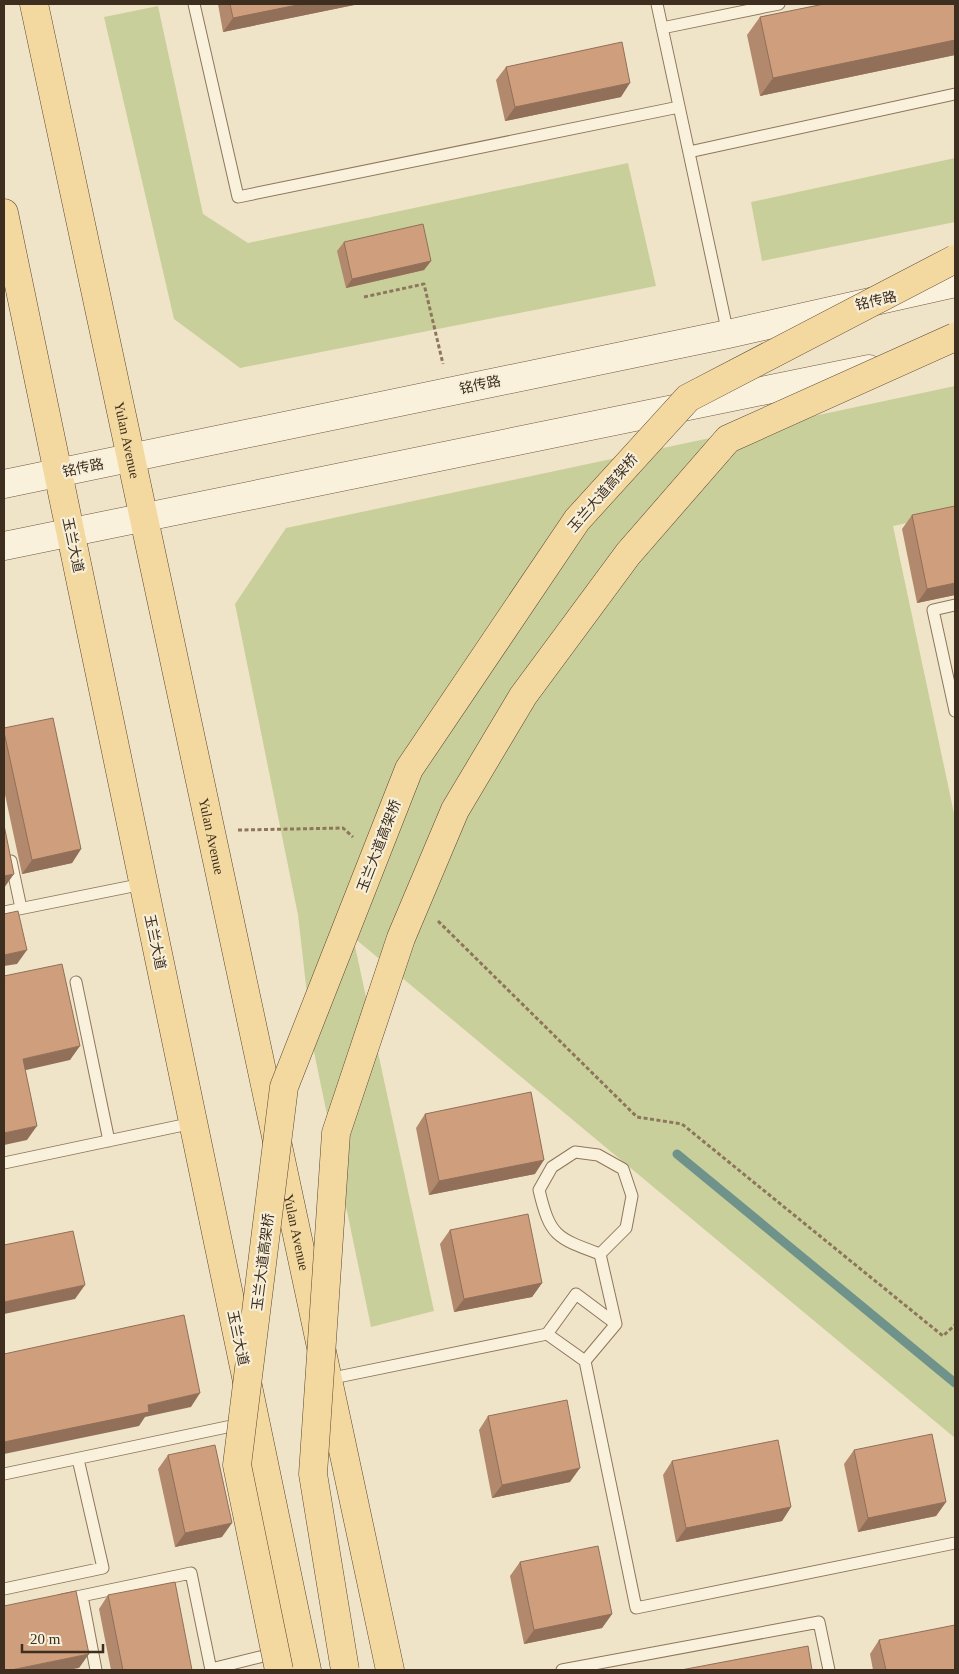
<svg xmlns="http://www.w3.org/2000/svg" width="959" height="1674" viewBox="0 0 959 1674" font-family="'Times New Roman','Noto Sans SC',serif">
	<rect width="100%" height="100%" fill="#f0e4c8"/>
	<!-- green -->
	<path fill="#c9cf9b" d="M158 6 203 214 248 243 628 163 656 286 240 368 174 319 104 17Z
		M955 158V222L762 261 751 202Z
		M955 386V513L893 526 955 818V1438L353 937 434 1311 371 1327 313 1047 298 915 235 604 286 528Z"/>
	<g fill="none" stroke-linecap="round" stroke-linejoin="round">
		<!-- stream -->
		<path stroke="#6f938a" stroke-width="9" d="M677 1154 955 1383"/>
		<defs>
			<path id="service" d="M194 4 238 197 679 107
				M657 4 728 334
				M662 28 779 4
				M689 152 955 94
				M955 605 933 610 955 711
				M11 861 21 908
				M4 912 143 884
				M76 982 109 1141
				M4 1163 193 1123
				M547 1334 576 1294 616 1324
				M585 1361 616 1324 600 1254 626 1228 632 1196 623 1169 598 1155 575 1152 552 1167 539 1190C550 1236 556 1238 600 1254
				M328 1379 547 1334 585 1361 636 1608 955 1543
				M4 1474 241 1424
				M4 1589 103 1568 78 1459
				M82 1596 96 1670
				M62 1600 191 1573 211 1670
				M211 1669 276 1653
				M562 1670 819 1622 829 1670"/>
			<path id="secondary" d="M4 484 728 334 955 283
				M4 546 869 369"/>
			<g id="primary">
				<path id="s1" d="M34 4 390 1670"/>
				<path d="M4 213 307 1670"/>
			</g>
		</defs>
		<!-- service casing -->
		<use href="#service" stroke="#8d765c" stroke-width="13"/>
		<!-- secondary casing -->
		<use href="#secondary" stroke="#6f573f" stroke-width="29"/>
		<!-- primary casing -->
		<use href="#primary" stroke="#5b4430" stroke-width="29"/>
		<!-- path -->
		<path stroke="#8d765c" stroke-width="3" stroke-dasharray="4 2.5" stroke-linecap="butt" d="M364 297 424 284 443 364
			M238 830 343 828 353 837
			M438 921 637 1117 682 1124 943 1336 955 1325"/>
		<!-- service -->
		<use href="#service" stroke="#faf1dc" stroke-width="11"/>
		<!-- secondary -->
		<use href="#secondary" stroke="#faf1dc" stroke-width="28"/>
		<!-- primary -->
		<use href="#primary" stroke="#f3d9a0" stroke-width="28"/>
		<defs>
			<path id="primary-bridge" d="M279 1670 237 1465 284 1087 409 769 577 520 688 398 955 259
				M345 1670 313 1474 336 1133 401 938 455 810 523 696 628 554 728 439 955 337"/>
		</defs>
		<!-- primary-bridge casing -->
		<use href="#primary-bridge" stroke="#5b4430" stroke-width="29" stroke-linecap="butt"/>
		<!-- primary-bridge -->
		<use href="#primary-bridge" stroke="#f3d9a0" stroke-width="28"/>
	</g>
	<!-- wall -->
	<path fill="#b2896c" d="M218 4H359L223 32Z
		M955 4V55L760 96 747 35 760 17Z
		M506 67 621 97 505 121 496 80Z
		M344 242 431 261 424 270 346 288 337 251Z
		M912 515 955 595 917 603 902 529Z
		M4 728 81 849 72 863 22 874 4 790Z
		M425 1114 535 1174 429 1195 416 1128Z
		M450 1230 542 1283 532 1297 454 1312 440 1244Z
		M488 1416 570 1482 492 1498 479 1430Z
		M854 1450 946 1502 936 1516 858 1532 844 1464Z
		M168 1455 222 1537 175 1547 158 1469Z
		M672 1461 791 1507 782 1521 676 1542 663 1475Z
		M520 1562 612 1614 602 1628 524 1644 510 1576Z
		M108 1595 192 1670H111L99 1609Z
		M879 1640 955 1670H873L870 1654Z"/>
	<!-- shaded-wall -->
	<path fill="#916f58" d="M302 4H359L223 32 233 18Z
		M955 40V55L760 96 773 78Z
		M630 83 621 97 505 121 515 107Z
		M431 261 424 270 346 288 352 279Z
		M955 583V595L917 603 927 589Z
		M81 849 72 863 22 874 32 860Z
		M14 874 4 888V876Z
		M27 950 17 964 4 966V955Z
		M80 1046 70 1060 13 1073 23 1059Z
		M37 1126 27 1140 4 1145V1133Z
		M544 1160 535 1174 429 1195 439 1181Z
		M542 1283 532 1297 454 1312 464 1299Z
		M85 1285 75 1299 4 1314V1302Z
		M200 1393 191 1407 145 1417 139 1426 4 1454V1442L148 1405Z
		M580 1468 570 1482 492 1498 502 1485Z
		M946 1502 936 1516 858 1532 868 1518Z
		M791 1507 782 1521 676 1542 686 1528Z
		M232 1523 222 1537 175 1547 185 1533Z
		M612 1614 602 1628 524 1644 534 1630Z
		M89 1654 79 1668 68 1670H11Z"/>
	<!-- building -->
	<path fill="#cf9f7d" stroke="#916f58" d="M230 4H302L233 18Z
		M824 4H955V40L773 78 760 17Z
		M622 42 630 83 515 107 506 67Z
		M423 224 431 261 352 279 344 242Z
		M955 506V583L927 589 912 515Z
		M53 718 81 849 32 860 4 732V728Z
		M4 825 14 874 4 876Z
		M18 911 27 950 4 955V914Z
		M62 964 80 1046 23 1059 37 1126 4 1133V976Z
		M531 1092 544 1160 439 1181 425 1114Z
		M528 1214 542 1283 464 1299 450 1230Z
		M73 1231 85 1285 4 1302V1245Z
		M184 1315 200 1393 148 1405 149 1412 4 1442V1354Z
		M567 1400 580 1468 502 1485 488 1416Z
		M932 1434 946 1502 868 1518 854 1450Z
		M778 1440 791 1507 686 1528 672 1461Z
		M215 1445 232 1523 185 1533 168 1455Z
		M598 1546 612 1614 534 1630 520 1562Z
		M175 1582 192 1670H123L108 1595Z
		M76 1591 89 1654 11 1670H4V1606Z
		M955 1625V1670H886L879 1640Z
		M808 1646 812 1670H681Z"/>
	<g text-anchor="middle" dominant-baseline="central" stroke-width="4.5" stroke-linejoin="round" paint-order="stroke">
		<!-- street labels -->
		<g font-size="14" fill="#3d2e20" stroke="#f7eed8">
			<text transform="translate(876 301) rotate(-13)">铭传路</text>
			<text transform="translate(480 385) rotate(-12)">铭传路</text>
			<text stroke="none"><textPath href="#s1" startOffset="446">Yulan Avenue</textPath></text>
			<text transform="translate(83 468) rotate(-12)">铭传路</text>
			<text transform="translate(603 493) rotate(-49)">玉兰大道高架桥</text>
			<text transform="translate(73 545) rotate(78)">玉兰大道</text>
			<text stroke="none"><textPath href="#s1" startOffset="851">Yulan Avenue</textPath></text>
			<text transform="translate(379 846) rotate(-69)">玉兰大道高架桥</text>
			<text transform="translate(155 942) rotate(78)">玉兰大道</text>
			<text stroke="none"><textPath href="#s1" startOffset="1256">Yulan Avenue</textPath></text>
			<text transform="translate(263 1262) rotate(-83)">玉兰大道高架桥</text>
			<text transform="translate(238 1338) rotate(78)">玉兰大道</text>
		</g>
	</g>
	<!-- border -->
	<rect width="959" height="1674" fill="none" stroke="#3d2e20" stroke-width="10"/>
	<!-- scale -->
	<path d="M22 1644v8h81v-8" fill="none" stroke="#3d2e20" stroke-width="2.5"/>
	<text x="30" y="1644" font-size="15" fill="#3d2e20" stroke="#f7eed8" stroke-width="4" paint-order="stroke">20 m</text>
</svg>
